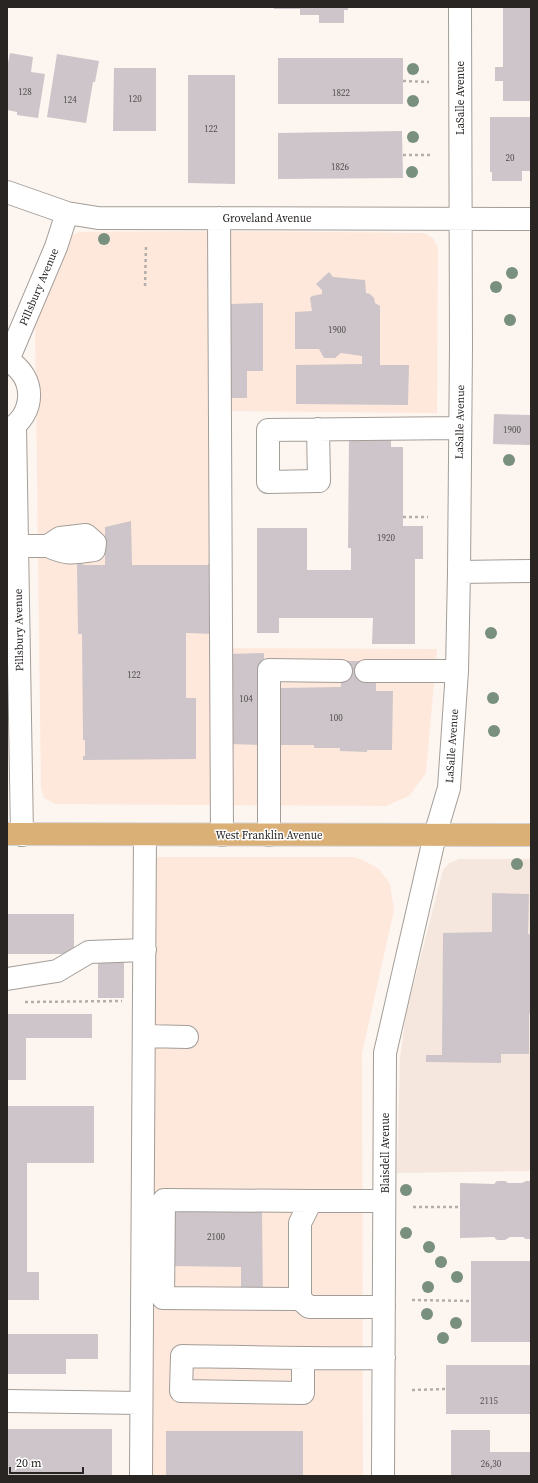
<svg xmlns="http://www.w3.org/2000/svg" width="538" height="1483" viewBox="0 0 538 1483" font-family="'Source Serif 4',serif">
	<rect width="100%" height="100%" fill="#fdf5f0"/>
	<!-- commercial -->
	<path fill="#fee8db" d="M222 231 424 233 433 238 438 248 437 413 224 411 225 648 437 649 426 773 409 796 386 806 55 804 44 798 41 788 35 319 70 236 79 232Z
		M140 857H354L363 860 379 869 390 884 394 910 362 1053 363 1476H148Z"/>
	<!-- built -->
	<path fill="#f6e7de" d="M460 859H531V1171L397 1173 400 1058 406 1014 443 870 449 863Z"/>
	<!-- building -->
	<path fill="#cdc5c9" d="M274 7H348V10H344V23H319V15H300V9H274Z
		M503 7H531V101H503V81H495V67H503Z
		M10 53 33 57 31 72 45 74 38 118 17 115V112L7 110V68Z
		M57 54 99 61 95 82H93L86 123 47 117Z
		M278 58H403V104H278Z
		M114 68H156V131H113Z
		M188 75H235V184L188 183Z
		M490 117H531V171H522V181H492V172H490Z
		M402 131 403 178 278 179V133Z
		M329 272 333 277 365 280 366 293 370 294 374 298 375 303 380 306V365H409L408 405 296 404V365L362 364V356L341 353 335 358H324L319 349H295V312L312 311 310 298 312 296 322 294V290L316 284Z
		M263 303V371H247V398H229V304Z
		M494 414 531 415V445L493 444Z
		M349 437H391V447H403V526H423V559H415V644H372L373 618H279V633H257V528H307V570H351V548H348Z
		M131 521 132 565H208V564H213L214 634 186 633V698H196V759L83 760V756H85V740H83L82 634H78L77 564H83V565H105V527Z
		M264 653 263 745 228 744 227 654Z
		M341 661H366L370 677V683H376V691H393L392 750H367V752L340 751V748H314V745H280L281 688 341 687Z
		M492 893 529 894 528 934H531V1013L529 1014V1054H501V1063L426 1062V1055H442L443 933 492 932Z
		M7 914H74V954H7Z
		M98 958H124V998H98Z
		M7 1014H92V1038H26V1080H7Z
		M7 1106H94V1163H27V1272H39V1300H7Z
		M497 1181H505L508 1183H522L526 1181H531V1239H526L523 1237H510L505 1240H497L494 1237 460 1238V1183L494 1184Z
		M179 1210H262L263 1304 241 1303V1267L171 1266V1218Z
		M471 1261H531V1342H471Z
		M7 1334H98V1359H66V1374H7Z
		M446 1365H531V1414H446Z
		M7 1429H112V1476H7Z
		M451 1430H490V1452H531V1476H451Z
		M166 1431H303V1476H166Z"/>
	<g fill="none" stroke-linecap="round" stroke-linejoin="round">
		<defs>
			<path id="minor" d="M7 192 67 213 98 218 531 219
				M219 218 222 835
				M7 360C37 377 36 414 7 431
				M8 360 56 247 67 213
				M15 426 22 835
				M318 429 319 481 268 482V430L460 428
				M17 546H48L60 538 86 535 95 543 94 550C74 553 67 555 48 546
				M459 572 531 571
				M366 671H457
				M269 835V670L341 671
				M7 979 57 971 89 952 145 950
				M144 1036 187 1037
				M300 1299 163 1298 164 1200 311 1201
				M384 1307H309L300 1299V1223L311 1201H384
				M303 1358V1393L181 1391 182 1356C249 1357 316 1359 384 1358
				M7 1401 141 1403
				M141 1476 145 835
				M383 1476 385 1053 435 835 449 788 457 671 459 572 461 346 460 7"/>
			<path id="major" d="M7 834 531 835"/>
		</defs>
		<!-- minor casing -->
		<use href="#minor" stroke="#a39d98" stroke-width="24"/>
		<!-- major casing -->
		<use href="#major" stroke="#d4d3d3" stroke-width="24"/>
		<!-- path -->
		<path stroke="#b4aeaa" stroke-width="2.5" stroke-dasharray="3 3" stroke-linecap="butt" d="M403 81 429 82
			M403 155H430
			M145 286 146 245
			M403 517H428
			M25 1002 122 1001
			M413 1207H460
			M412 1300 471 1301
			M412 1390 446 1389"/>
		<!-- minor -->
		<use href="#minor" stroke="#fff" stroke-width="22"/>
		<!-- major -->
		<use href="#major" stroke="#dab076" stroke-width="22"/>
	</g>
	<!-- trees -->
	<g fill="#78907d">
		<circle cx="413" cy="69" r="6"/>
		<circle cx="413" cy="101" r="6"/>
		<circle cx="413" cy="137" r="6"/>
		<circle cx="412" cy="172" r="6"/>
		<circle cx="104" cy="239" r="6"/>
		<circle cx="512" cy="273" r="6"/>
		<circle cx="496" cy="287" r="6"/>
		<circle cx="510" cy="320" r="6"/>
		<circle cx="509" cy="460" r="6"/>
		<circle cx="491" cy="633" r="6"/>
		<circle cx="493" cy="698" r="6"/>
		<circle cx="494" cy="731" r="6"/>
		<circle cx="517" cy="864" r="6"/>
		<circle cx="406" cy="1190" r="6"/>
		<circle cx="406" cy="1233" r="6"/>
		<circle cx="429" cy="1247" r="6"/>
		<circle cx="441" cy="1262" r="6"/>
		<circle cx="457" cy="1277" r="6"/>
		<circle cx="428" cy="1287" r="6"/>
		<circle cx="427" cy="1314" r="6"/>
		<circle cx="456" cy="1323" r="6"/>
		<circle cx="443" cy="1338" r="6"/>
	</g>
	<g text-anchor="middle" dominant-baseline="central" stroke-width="3" stroke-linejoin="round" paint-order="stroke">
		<!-- number labels -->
		<g font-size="9" fill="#514d4c">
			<text x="25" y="92">128</text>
			<text x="341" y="93">1822</text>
			<text x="135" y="99">120</text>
			<text x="70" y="100">124</text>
			<text x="211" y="129">122</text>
			<text x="510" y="158">20</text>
			<text x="340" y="167">1826</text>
			<text x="337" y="330">1900</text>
			<text x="512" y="430">1900</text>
			<text x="386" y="538">1920</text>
			<text x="134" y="675">122</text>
			<text x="246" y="699">104</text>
			<text x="336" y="718">100</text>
			<text x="216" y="1237">2100</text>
			<text x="489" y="1401">2115</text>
			<text x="491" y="1464">26,30</text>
		</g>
		<!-- street labels -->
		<g font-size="11" fill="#282523" stroke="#fff">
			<text transform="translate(460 98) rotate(-90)">LaSalle Avenue</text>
			<text x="267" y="218">Groveland Avenue</text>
			<text transform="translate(39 287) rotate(-67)">Pillsbury Avenue</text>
			<text transform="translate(460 422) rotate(-89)">LaSalle Avenue</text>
			<text transform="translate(19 630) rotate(-91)">Pillsbury Avenue</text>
			<text transform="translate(452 746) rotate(-86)">LaSalle Avenue</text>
			<text x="269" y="835">West Franklin Avenue</text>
			<text transform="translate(385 1153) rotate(-90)">Blaisdell Avenue</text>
		</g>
	</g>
	<!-- border -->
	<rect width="538" height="1483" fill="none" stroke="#282523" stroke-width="16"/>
	<!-- scale -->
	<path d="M10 1467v6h73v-6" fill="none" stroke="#282523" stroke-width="2"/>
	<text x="16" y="1467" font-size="12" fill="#282523" stroke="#ffffff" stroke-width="3" paint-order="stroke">20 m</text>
</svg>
